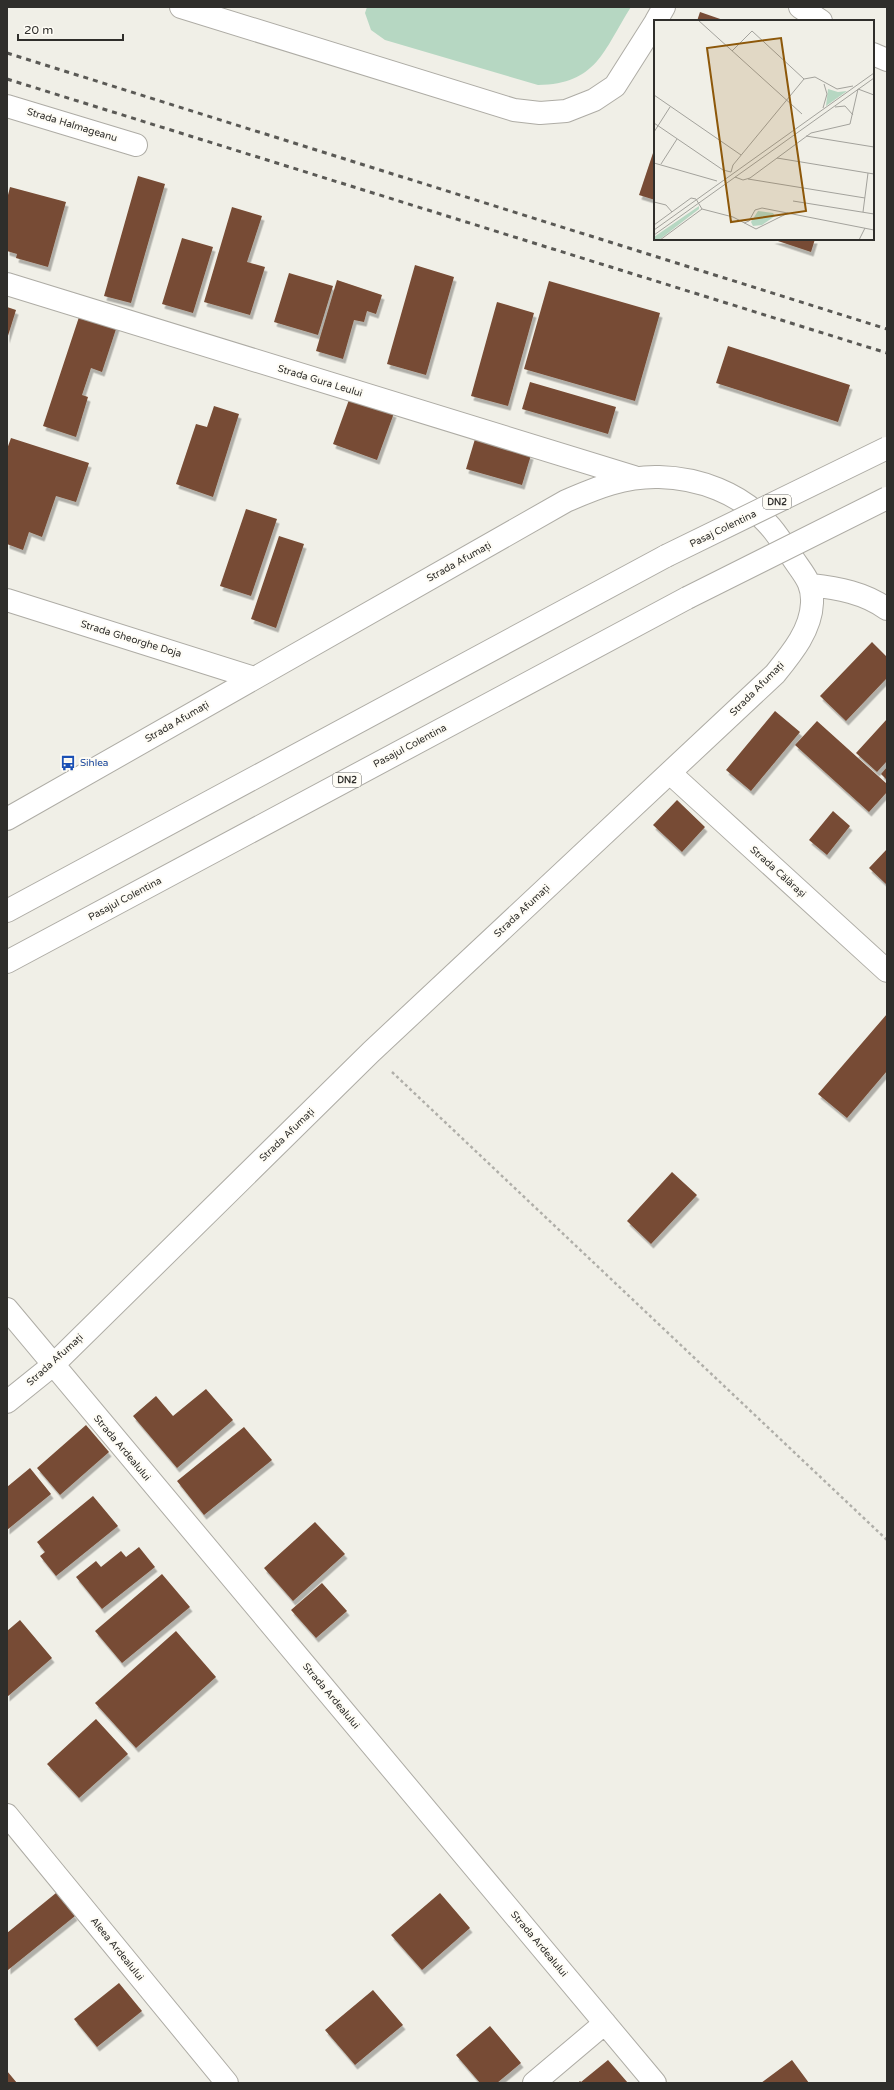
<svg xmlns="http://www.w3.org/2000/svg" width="894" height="2090" viewBox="0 0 894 2090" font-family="'Varela Round',sans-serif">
	<defs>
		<filter id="shadow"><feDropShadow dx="2.5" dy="4.5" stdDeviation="0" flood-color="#0004"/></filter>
	</defs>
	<rect width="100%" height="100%" fill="#f0efe7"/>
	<!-- green -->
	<path fill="#b6d7c2" d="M367 7H631C603 51 597 84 538 85L385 40 371 30 365 13Z"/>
	<!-- building -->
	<path fill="#774b34" filter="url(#shadow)" d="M700 12 726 21H697Z
		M655 147V200L639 195Z
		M138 176 165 184 131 303 104 296Z
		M10 187 66 202 48 267 16 258 17 254 7 251V199Z
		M232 207 262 216 247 262 265 267 250 315 204 302Z
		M182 238 213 247 193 313 162 304Z
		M772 239H815L811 252Z
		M415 265 454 277 426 375 387 364Z
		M289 273 333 286 318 335 274 322Z
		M337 280 382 295 376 314 367 311 364 322 354 320 343 359 316 351Z
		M549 281 660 313 635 401 524 369Z
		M497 302 534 313 508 406 471 396Z
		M7 307 16 310 7 339Z
		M80 314 117 326 102 372 91 368 82 395 88 397 76 437 43 426Z
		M728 346 850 385 838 422 716 383Z
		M530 382 616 407 608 434 522 409Z
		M350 397 394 413 377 460 333 444Z
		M214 406 239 414 213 497 176 484 196 424 207 427Z
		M11 438 89 463 76 502 56 496 42 537 29 532 23 550 7 544V449Z
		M475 439 531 455 522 485 466 469Z
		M246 509 277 519 251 596 220 586Z
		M279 536 304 544 276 628 251 619Z
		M872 642 887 657V678L846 721 820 696Z
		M775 711 800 732 751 791 726 770Z
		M887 719V761L877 772 856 753Z
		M817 721 887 784V792L869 812 795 745Z
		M887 767V780L881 774Z
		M677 800 705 827 682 852 653 825Z
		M833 811 850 826 827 855 809 840Z
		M887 849V885L869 868Z
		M887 1014V1071L847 1118 818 1094Z
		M672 1172 697 1195 651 1244 627 1221Z
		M206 1389 233 1420 177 1468 133 1416 156 1396 173 1416Z
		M86 1425 109 1452 60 1495 37 1468Z
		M244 1427 272 1460 204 1515 177 1481Z
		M30 1468 51 1494 7 1530V1487Z
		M93 1496 118 1526 56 1576 40 1556 45 1552 37 1542Z
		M315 1522 345 1554 293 1601 264 1568Z
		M139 1547 155 1567 102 1609 76 1577 96 1561 101 1567 121 1551 126 1557Z
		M162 1574 190 1607 122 1663 95 1631Z
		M322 1583 347 1611 316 1638 291 1610Z
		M20 1620 52 1658 7 1697V1631Z
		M176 1631 216 1677 136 1748 95 1703Z
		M96 1719 128 1754 79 1798 47 1764Z
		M56 1893 75 1916 8 1970 7 1933Z
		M440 1893 470 1928 422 1970 391 1935Z
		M119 1983 142 2011 97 2047 74 2019Z
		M373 1990 403 2025 355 2065 325 2030Z
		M490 2026 521 2063 497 2083H480L456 2055Z
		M608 2060 628 2083H578L580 2081 581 2082Z
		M792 2060 809 2083H761Z
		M7 2071 17 2083H7Z"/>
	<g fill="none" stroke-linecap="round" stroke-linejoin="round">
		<defs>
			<path id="minor" d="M181 7 514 110 540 113 566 111 594 100 615 86 655 23
				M800 7 821 21
				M656 21 664 7
				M873 54 887 60
				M7 106 136 145
				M7 284 634 477
				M811 585C838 588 865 593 887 609
				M7 600 254 678
				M670 773 887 971
				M7 819 566 501C596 488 625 476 659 477 699 478 740 493 767 523 777 533 784 546 792 557 803 574 813 582 812 603 811 630 792 653 775 674L371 1052 53 1365 7 1402
				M7 1309 655 2083
				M7 1815 227 2083
				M534 2083 605 2023"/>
			<path id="trunk" d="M7 911 666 556
				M7 962 687 598"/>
		</defs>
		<!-- minor casing -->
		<use href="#minor" stroke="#aeaca5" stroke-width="24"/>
		<!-- trunk casing -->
		<use href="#trunk" stroke="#aeaca5" stroke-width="24"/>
		<!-- path -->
		<path stroke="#b0afa9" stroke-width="2.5" stroke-dasharray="3 3" stroke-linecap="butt" d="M392 1072 887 1540"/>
		<!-- minor -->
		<use href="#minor" stroke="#fff" stroke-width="22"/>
		<!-- trunk -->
		<use href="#trunk" stroke="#fff" stroke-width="22"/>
		<!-- rail -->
		<path stroke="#5a5955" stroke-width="3" stroke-dasharray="5 5" stroke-linecap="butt" d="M7 53 887 329
			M7 79 887 353"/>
		<defs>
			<path id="trunk-bridge" d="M666 556 887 448
				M687 598 887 498"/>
		</defs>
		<!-- trunk-bridge casing -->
		<use href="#trunk-bridge" stroke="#aeaca5" stroke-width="24" stroke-linecap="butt"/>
		<!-- trunk-bridge -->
		<use href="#trunk-bridge" stroke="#fff" stroke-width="22"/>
	</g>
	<!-- icons -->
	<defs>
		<symbol id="bus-bare" viewBox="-9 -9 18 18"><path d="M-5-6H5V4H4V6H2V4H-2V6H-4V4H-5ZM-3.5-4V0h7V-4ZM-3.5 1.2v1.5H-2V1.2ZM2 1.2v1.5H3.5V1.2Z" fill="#1a4fb4" stroke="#fefcf5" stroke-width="2.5" paint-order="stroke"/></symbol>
	</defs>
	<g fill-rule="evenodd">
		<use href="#bus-bare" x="57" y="752" width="22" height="22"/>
	</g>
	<g text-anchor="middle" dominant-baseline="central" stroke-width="4" stroke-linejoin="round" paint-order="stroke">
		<!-- shield labels -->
		<g fill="#fefcf5" stroke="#6d6c68" stroke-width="1">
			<rect x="763" y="495" width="28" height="14" rx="3"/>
			<rect x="333" y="773" width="28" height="14" rx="3"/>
		</g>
		<g font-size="9" font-weight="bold" fill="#2f2e2b">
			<text x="777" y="502">DN2</text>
			<text x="347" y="780">DN2</text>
		</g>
		<!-- street labels -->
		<g font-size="10" fill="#2f2e2b" stroke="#fefcf5">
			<text transform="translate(72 125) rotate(17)">Strada Halmageanu</text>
			<text transform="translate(320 381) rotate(17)">Strada Gura Leului</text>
			<text transform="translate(723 529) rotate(-26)">Pasaj Colentina</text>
			<text transform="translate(459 562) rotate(-29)">Strada Afumați</text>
			<text transform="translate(131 639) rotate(17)">Strada Gheorghe Doja</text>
			<text transform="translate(757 689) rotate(-45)">Strada Afumați</text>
			<text transform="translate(177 722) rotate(-30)">Strada Afumați</text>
			<text transform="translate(410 746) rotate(-28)">Pasajul Colentina</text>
			<text transform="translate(778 872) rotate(42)">Strada Călărași</text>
			<text transform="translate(125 899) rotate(-28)">Pasajul Colentina</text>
			<text transform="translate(522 911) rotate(-43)">Strada Afumați</text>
			<text transform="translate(287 1135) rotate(-44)">Strada Afumați</text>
			<text transform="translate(55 1360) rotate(-42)">Strada Afumați</text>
			<text transform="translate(122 1448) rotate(50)">Strada Ardealului</text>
			<text transform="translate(331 1696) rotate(50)">Strada Ardealului</text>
			<text transform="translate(539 1944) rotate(50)">Strada Ardealului</text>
			<text transform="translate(117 1949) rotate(51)">Aleea Ardealului</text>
		</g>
		<!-- transit labels -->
		<g font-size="10" fill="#164399" stroke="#fefcf5" text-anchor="start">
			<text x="80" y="763">Sihlea</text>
		</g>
	</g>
	<!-- overview -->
	<g transform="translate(654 20)">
		<rect width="220" height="220" fill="#f0efe7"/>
		<path d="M174 69 184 72 193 71 172 86ZM45 186V189L5 220H0V217ZM104 191 119 193 121 196 108 205 99 206 97 202Z" fill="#b6d7c2"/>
		<path fill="none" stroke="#a3a29c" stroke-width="1" d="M44 0 148 94M78 31 98 11 150 59M0 75 87 135M181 87 191 86 199 95M169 88 173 74 170 64M0 103 69 150 77 152M0 112 16 87M152 116 220 127M123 138 220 154M0 143 63 161M7 144 23 119M77 152 79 145 150 59 161 57 183 69 199 66M81 157 89 160 96 158 157 113 196 104 204 69 220 75M94 159 211 178M139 181 220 194M0 182 12 185 18 192M48 189 79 197 102 209 134 193M209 192 214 153M90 203 95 201 101 190 108 188 220 210M0 205 37 178 42 179 48 189M0 210 220 53M0 215 220 58M6 220 48 189M205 220 211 208"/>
		<path fill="#8d580a" fill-opacity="0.15" stroke="#8d580a" stroke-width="2" d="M127 18 152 191 77 202 53 28Z"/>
		<rect width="220" height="220" fill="none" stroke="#2f2e2b" stroke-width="2"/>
	</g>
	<!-- border -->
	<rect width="894" height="2090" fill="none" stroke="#2f2e2b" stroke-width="16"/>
	<!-- scale -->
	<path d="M18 34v6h105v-6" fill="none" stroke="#2f2e2b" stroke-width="2"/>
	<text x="24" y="34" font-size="12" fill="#2f2e2b" stroke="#fefcf5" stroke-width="3" paint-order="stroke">20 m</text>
</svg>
